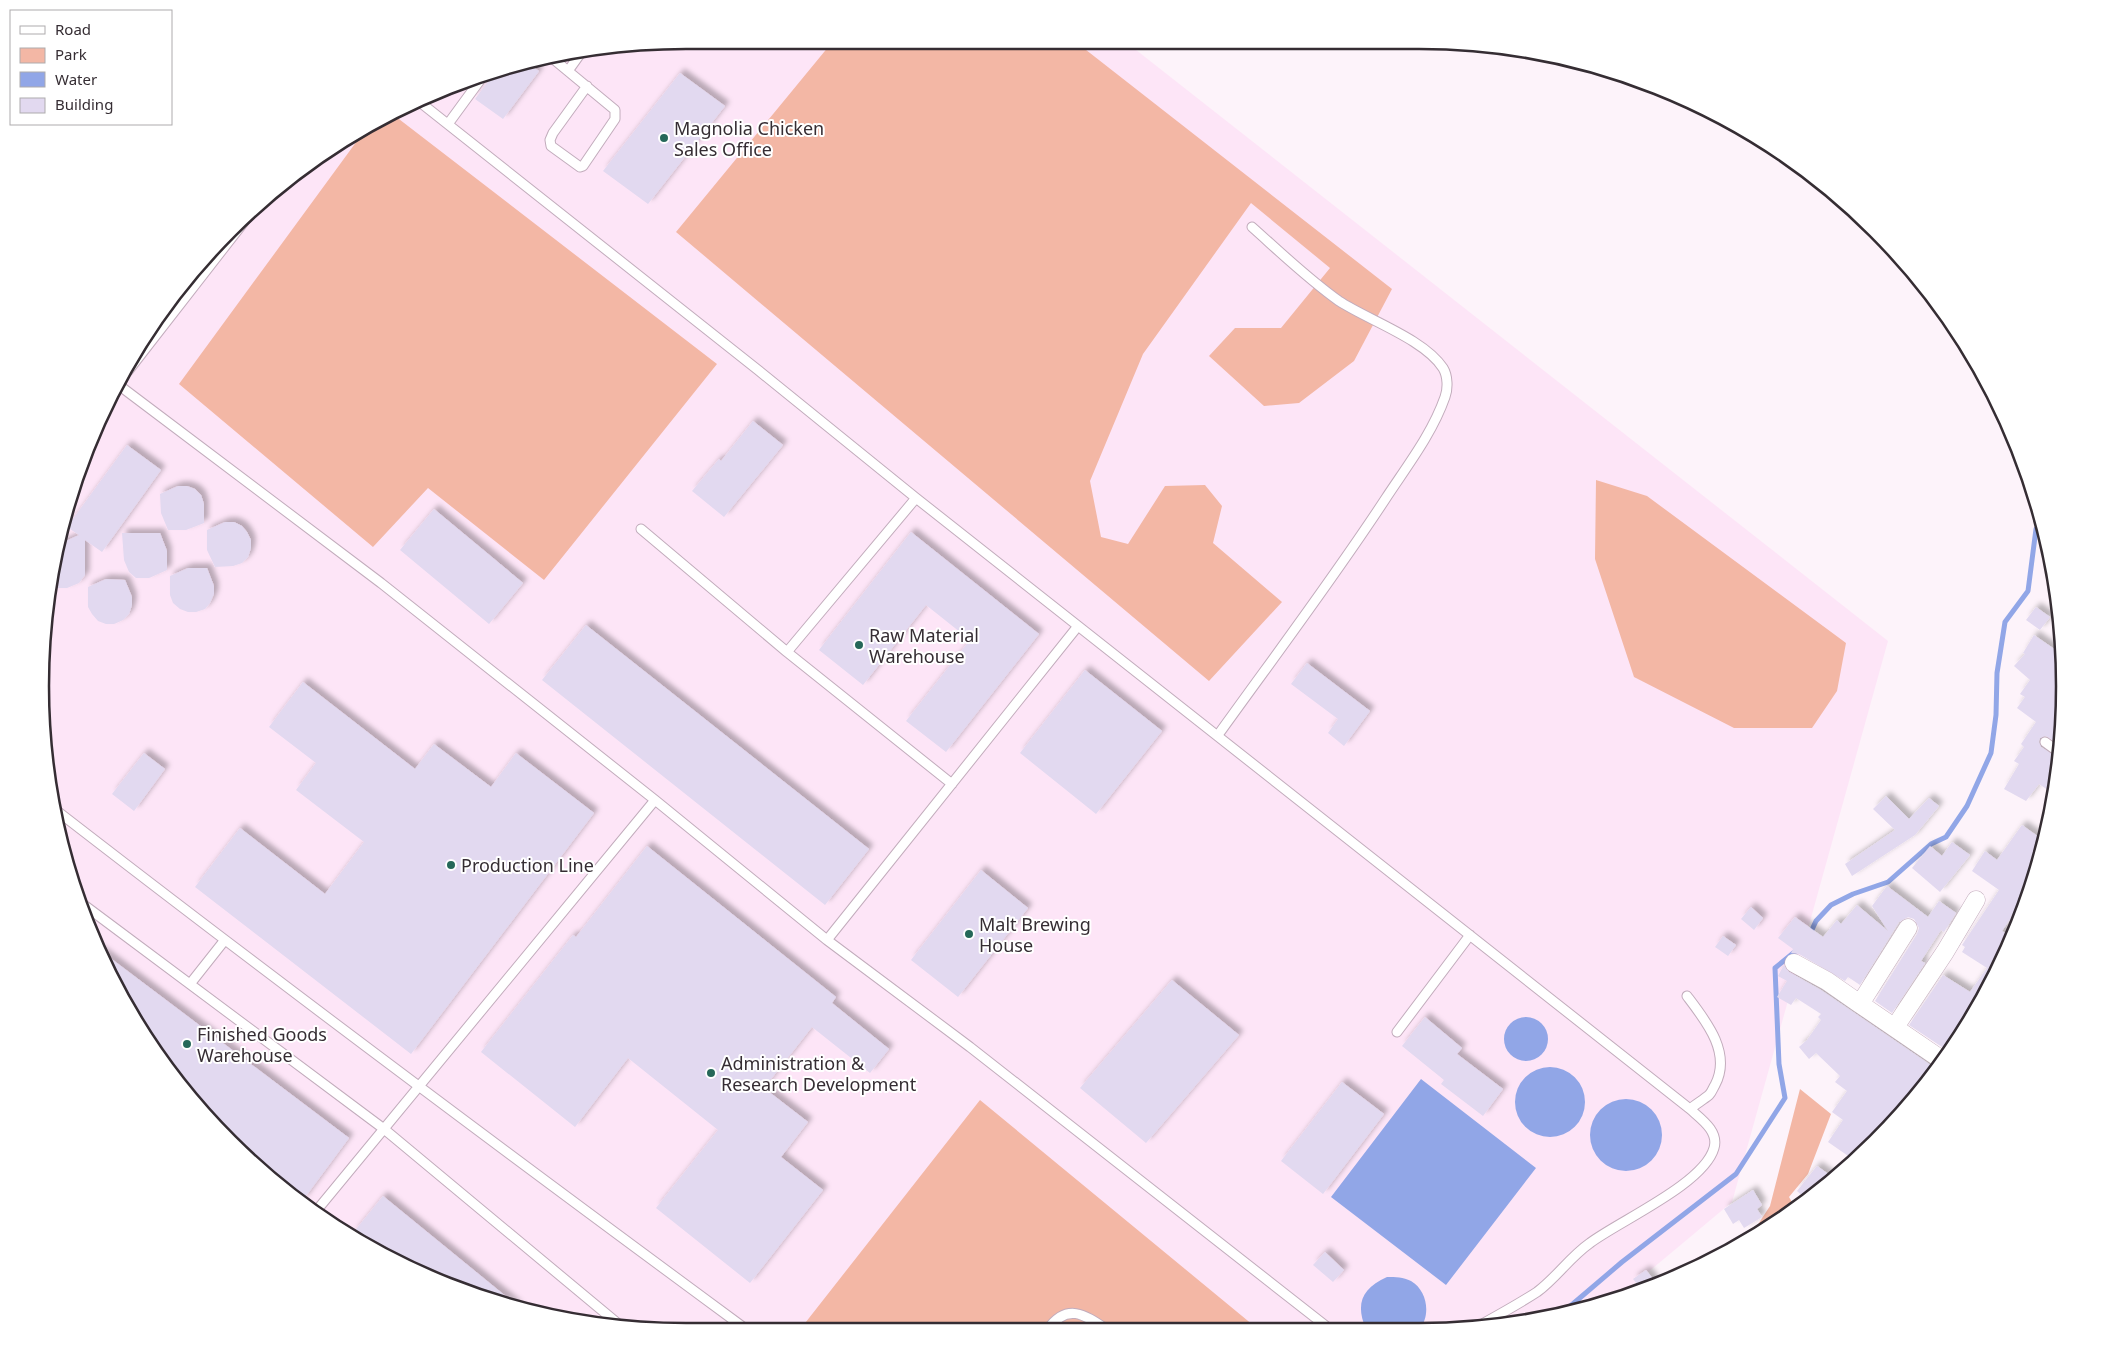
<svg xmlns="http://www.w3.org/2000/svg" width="2105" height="1372" viewBox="0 0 2105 1372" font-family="'Noto Sans',sans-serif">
	<defs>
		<filter id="shadow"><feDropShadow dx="4.5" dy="-4.5" stdDeviation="2.5" flood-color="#0004"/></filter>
	</defs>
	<rect width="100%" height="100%" fill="#fdf3fa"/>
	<!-- built -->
	<path fill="#fde5f7" d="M601 46H1131L1888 641 1732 1202 1616 1299 1586 1310 1461 1331 601 1326 479 1298 401 1266 260 1171 174 1079 126 1009 89 933 52 812 41 643 52 560 89 439 174 293 260 201 327 149 479 74Z"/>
	<!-- green -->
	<path fill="#f3b7a5" d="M829 46H1081L1392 289 1354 361 1299 403 1264 406 1209 356 1235 328H1281L1330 268 1251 203 1143 354 1090 481 1101 537 1128 544 1165 486 1205 485 1222 506 1213 543 1282 602 1209 681 676 232Z
		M395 116 717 364 544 580 428 488 373 547 179 384 365 130Z
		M1596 480 1647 496 1846 643 1837 691 1812 728H1734L1634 677 1595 559Z
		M1800 1089 1831 1114 1808 1174 1789 1197 1796 1209 1715 1259 1753 1232 1770 1206Z
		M980 1100 1259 1330 802 1327Z"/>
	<!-- water -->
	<path fill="#91a6e7" d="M1504 1039a22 22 0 1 1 44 0a22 22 0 1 1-44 0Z
		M1515 1102a35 35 0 1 1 70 0a35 35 0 1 1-70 0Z
		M1421 1079 1536 1168 1446 1285 1331 1197Z
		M1590 1135a36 36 0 1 1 72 0a36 36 0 1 1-72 0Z
		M1387 1277C1396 1277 1403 1277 1411 1281 1428 1291 1431 1316 1419 1330L1366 1329C1355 1304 1362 1288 1387 1277Z"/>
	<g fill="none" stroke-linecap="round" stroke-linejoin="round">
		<!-- stream -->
		<path stroke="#91a6e7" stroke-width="5" d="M1810 934 1816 921 1831 905 1853 894 1888 882 1931 844 1946 837 1967 806 1991 753 1996 715 1997 673 2005 622 2028 591 2036 529 2044 525
			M1561 1314 1622 1262 1736 1174 1785 1098 1779 1064 1775 968 1797 950"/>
	</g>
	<!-- building -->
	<path fill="#e2d9f0" filter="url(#shadow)" d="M527 63 539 71 503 119 475 99 497 70Z
		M680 73 725 106 648 204 603 171Z
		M753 421 783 445 724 517 692 491 719 459 721 461Z
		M127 445 161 470 102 552 85 540V575L79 583 67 588H49L52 560 57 545 79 535 67 527Z
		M178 486H187L195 489 201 495 204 504V523L186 530H168L161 513 160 494Z
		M434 509 523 583 489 624 400 550Z
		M225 522H234L242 526 247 532 251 540V548L248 557 242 563 233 566 215 567 207 550V530Z
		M911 532 1039 634 946 752 906 721 970 640 926 605 863 685 819 650Z
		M122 533H160L167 551V570L149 578H136L129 572 124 560Z
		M188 568H207L214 586V594L210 603 205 609 196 612H188L180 609 173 603 170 595V576Z
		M106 579 125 580 132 597V605L129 614 123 620 114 624H106L98 621 92 614 88 607V587Z
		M2036 607 2050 617 2040 630 2026 620Z
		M586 625 869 849 825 905 542 680Z
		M2034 635 2063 655 2060 745 2046 736 2040 738 2039 742 2041 747 2060 759 2059 771 2054 794 2039 784 2026 801 2004 789 2019 764 2014 761 2024 747 2021 744 2036 722 2017 708 2025 697 2020 694 2030 680 2014 666 2025 654 2023 653Z
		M1307 663 1370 711 1344 746 1328 733 1338 719 1291 684Z
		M1085 670 1162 731 1096 814 1020 753Z
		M303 682 415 769 434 744 491 787 516 753 594 813 411 1054 195 887 240 828 325 894 364 842 296 790 316 763 269 727Z
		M144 753 165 769 134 811 112 794Z
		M1886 796 1909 819 1929 798 1939 806 1915 835 1852 876 1845 864 1895 830 1873 809Z
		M2022 825 2043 840 2031 894 2024 909 2019 906 2002 931 2011 937 1978 1009 1948 1051 1909 1025 1943 975 1970 992 1987 968 1962 952 1965 947 1962 945 1999 890 1972 871 1985 851 1997 860Z
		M1952 842 1970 855 1940 892 1912 868 1930 846 1942 856Z
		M647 846 836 997 832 1003 889 1049 870 1073 812 1027 764 1088 808 1122 781 1157 823 1190 750 1283 656 1208 718 1130 628 1058 575 1127 481 1052 573 935 576 937Z
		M981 870 1028 908 958 997 911 960Z
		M1887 886 1928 917 1939 901 1956 913 1944 932 1941 930 1921 961 1925 963 1892 1013 1875 1001 1917 934 1919 928 1914 919 1908 917 1899 922 1860 985 1848 977 1845 981 1799 954 1791 953 1793 949 1778 938 1795 917 1823 937 1837 920 1841 924 1857 905 1888 931 1872 906Z
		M1751 907 1763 918 1754 930 1741 919Z
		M1723 936 1736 945 1728 956 1715 947Z
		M97 948 349 1138 303 1200 260 1172 174 1079 126 1009Z
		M1784 965 1789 972 1821 990 1935 1068 1904 1112 1854 1160 1828 1142 1843 1120 1832 1112 1847 1091 1835 1082 1840 1076 1816 1053 1809 1059 1799 1047 1807 1040 1821 1020 1818 1017 1821 1014 1796 998 1791 1005 1777 997 1787 981 1778 976Z
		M1172 980 1239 1035 1146 1143 1080 1088Z
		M1425 1017 1462 1048 1457 1054 1503 1089 1483 1116 1441 1084 1444 1080 1402 1046Z
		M1342 1082 1384 1114 1323 1194 1281 1161Z
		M1817 1166 1834 1178 1808 1201 1797 1191Z
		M1753 1190 1762 1205 1757 1209 1762 1217 1744 1228 1739 1220 1733 1224 1724 1209Z
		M383 1196 519 1307 479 1298 401 1266 353 1233Z
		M1325 1252 1344 1270 1333 1282 1313 1265Z
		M1646 1270 1657 1284 1641 1289 1633 1279Z"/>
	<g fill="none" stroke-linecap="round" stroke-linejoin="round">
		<defs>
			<path id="service" d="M551 57 615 110V119L583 166 580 167 551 146 550 140 553 133 587 86
				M568 71 583 50
				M421 103 758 370 916 498 1690 1109C1701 1119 1719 1131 1714 1148 1704 1184 1619 1221 1590 1243 1570 1257 1556 1278 1537 1292 1517 1305 1495 1317 1475 1328
				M448 124 486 72
				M128 371 261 200
				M120 386 381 583 655 800 827 940 970 1047 1331 1330
				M641 529 787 652 952 784
				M787 652 916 498
				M1218 735C1274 657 1333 579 1386 498 1407 466 1432 434 1445 397 1448 389 1448 376 1443 368 1424 339 1368 320 1339 301 1308 279 1280 252 1252 227
				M2045 742 2060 753
				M52 807C280 984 511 1156 743 1327
				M80 902 384 1129 622 1327
				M827 940 1078 626
				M190 984 224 941
				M1687 996C1706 1021 1732 1053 1715 1085 1713 1088 1712 1092 1709 1095 1703 1100 1696 1104 1690 1109
				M1397 1032 1470 935
				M317 1210 655 800
				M1048 1329C1067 1303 1084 1314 1106 1329"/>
			<path id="minor" d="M1794 963 1827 981 1860 1004 1908 928
				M1860 1004 1942 1060
				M1895 1027 1945 952 1976 900"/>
		</defs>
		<!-- service casing -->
		<use href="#service" stroke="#c2acbc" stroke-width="11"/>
		<!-- minor casing -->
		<use href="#minor" stroke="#c2acbc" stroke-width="19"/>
		<!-- service -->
		<use href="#service" stroke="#fff" stroke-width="9"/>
		<!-- minor -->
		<use href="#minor" stroke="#fff" stroke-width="18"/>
	</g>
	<!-- markers -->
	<g fill="#256859" stroke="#fff" stroke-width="2">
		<circle cx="664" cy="138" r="5"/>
		<circle cx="859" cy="645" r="5"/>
		<circle cx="451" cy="865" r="5"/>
		<circle cx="969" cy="934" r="5"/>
		<circle cx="187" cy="1044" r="5"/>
		<circle cx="711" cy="1073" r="5"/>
	</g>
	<g text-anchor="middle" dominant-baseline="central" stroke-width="4" stroke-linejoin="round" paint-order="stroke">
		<!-- poi labels -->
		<g font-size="18" fill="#352d33" stroke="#fff" text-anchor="start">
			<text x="674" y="128">Magnolia Chicken<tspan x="674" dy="21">Sales Office</tspan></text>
			<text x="869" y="635">Raw Material<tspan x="869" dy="21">Warehouse</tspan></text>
			<text x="461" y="865">Production Line</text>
			<text x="979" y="924">Malt Brewing<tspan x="979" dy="21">House</tspan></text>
			<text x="197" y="1034">Finished Goods<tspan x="197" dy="21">Warehouse</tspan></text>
			<text x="721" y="1063">Administration &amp;<tspan x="721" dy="21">Research Development</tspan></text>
		</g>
	</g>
	<!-- crop -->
	<path d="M0 0H2105V1372H0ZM686 49H1419A637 637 0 0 1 2056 686V686A637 637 0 0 1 1419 1323H686A637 637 0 0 1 49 686V686A637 637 0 0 1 686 49Z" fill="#fff" fill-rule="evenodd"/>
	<path fill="none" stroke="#352d33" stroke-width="2.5" d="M686 49H1419A637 637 0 0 1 2056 686V686A637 637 0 0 1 1419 1323H686A637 637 0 0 1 49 686V686A637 637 0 0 1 686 49Z"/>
	<!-- legend -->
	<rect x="10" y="10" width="162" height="115" fill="#ffffff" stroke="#aeabad"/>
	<rect x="20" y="26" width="25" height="8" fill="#ffffff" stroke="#aeabad"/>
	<text x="55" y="35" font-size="15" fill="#352d33">Road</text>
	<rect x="20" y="48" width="25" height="15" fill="#f3b7a5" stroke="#aeabad"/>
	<text x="55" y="60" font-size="15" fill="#352d33">Park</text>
	<rect x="20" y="72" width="25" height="15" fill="#91a6e7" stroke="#aeabad"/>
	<text x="55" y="85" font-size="15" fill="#352d33">Water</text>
	<rect x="20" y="98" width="25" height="15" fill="#e2d9f0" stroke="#aeabad"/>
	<text x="55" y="110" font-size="15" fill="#352d33">Building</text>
</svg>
